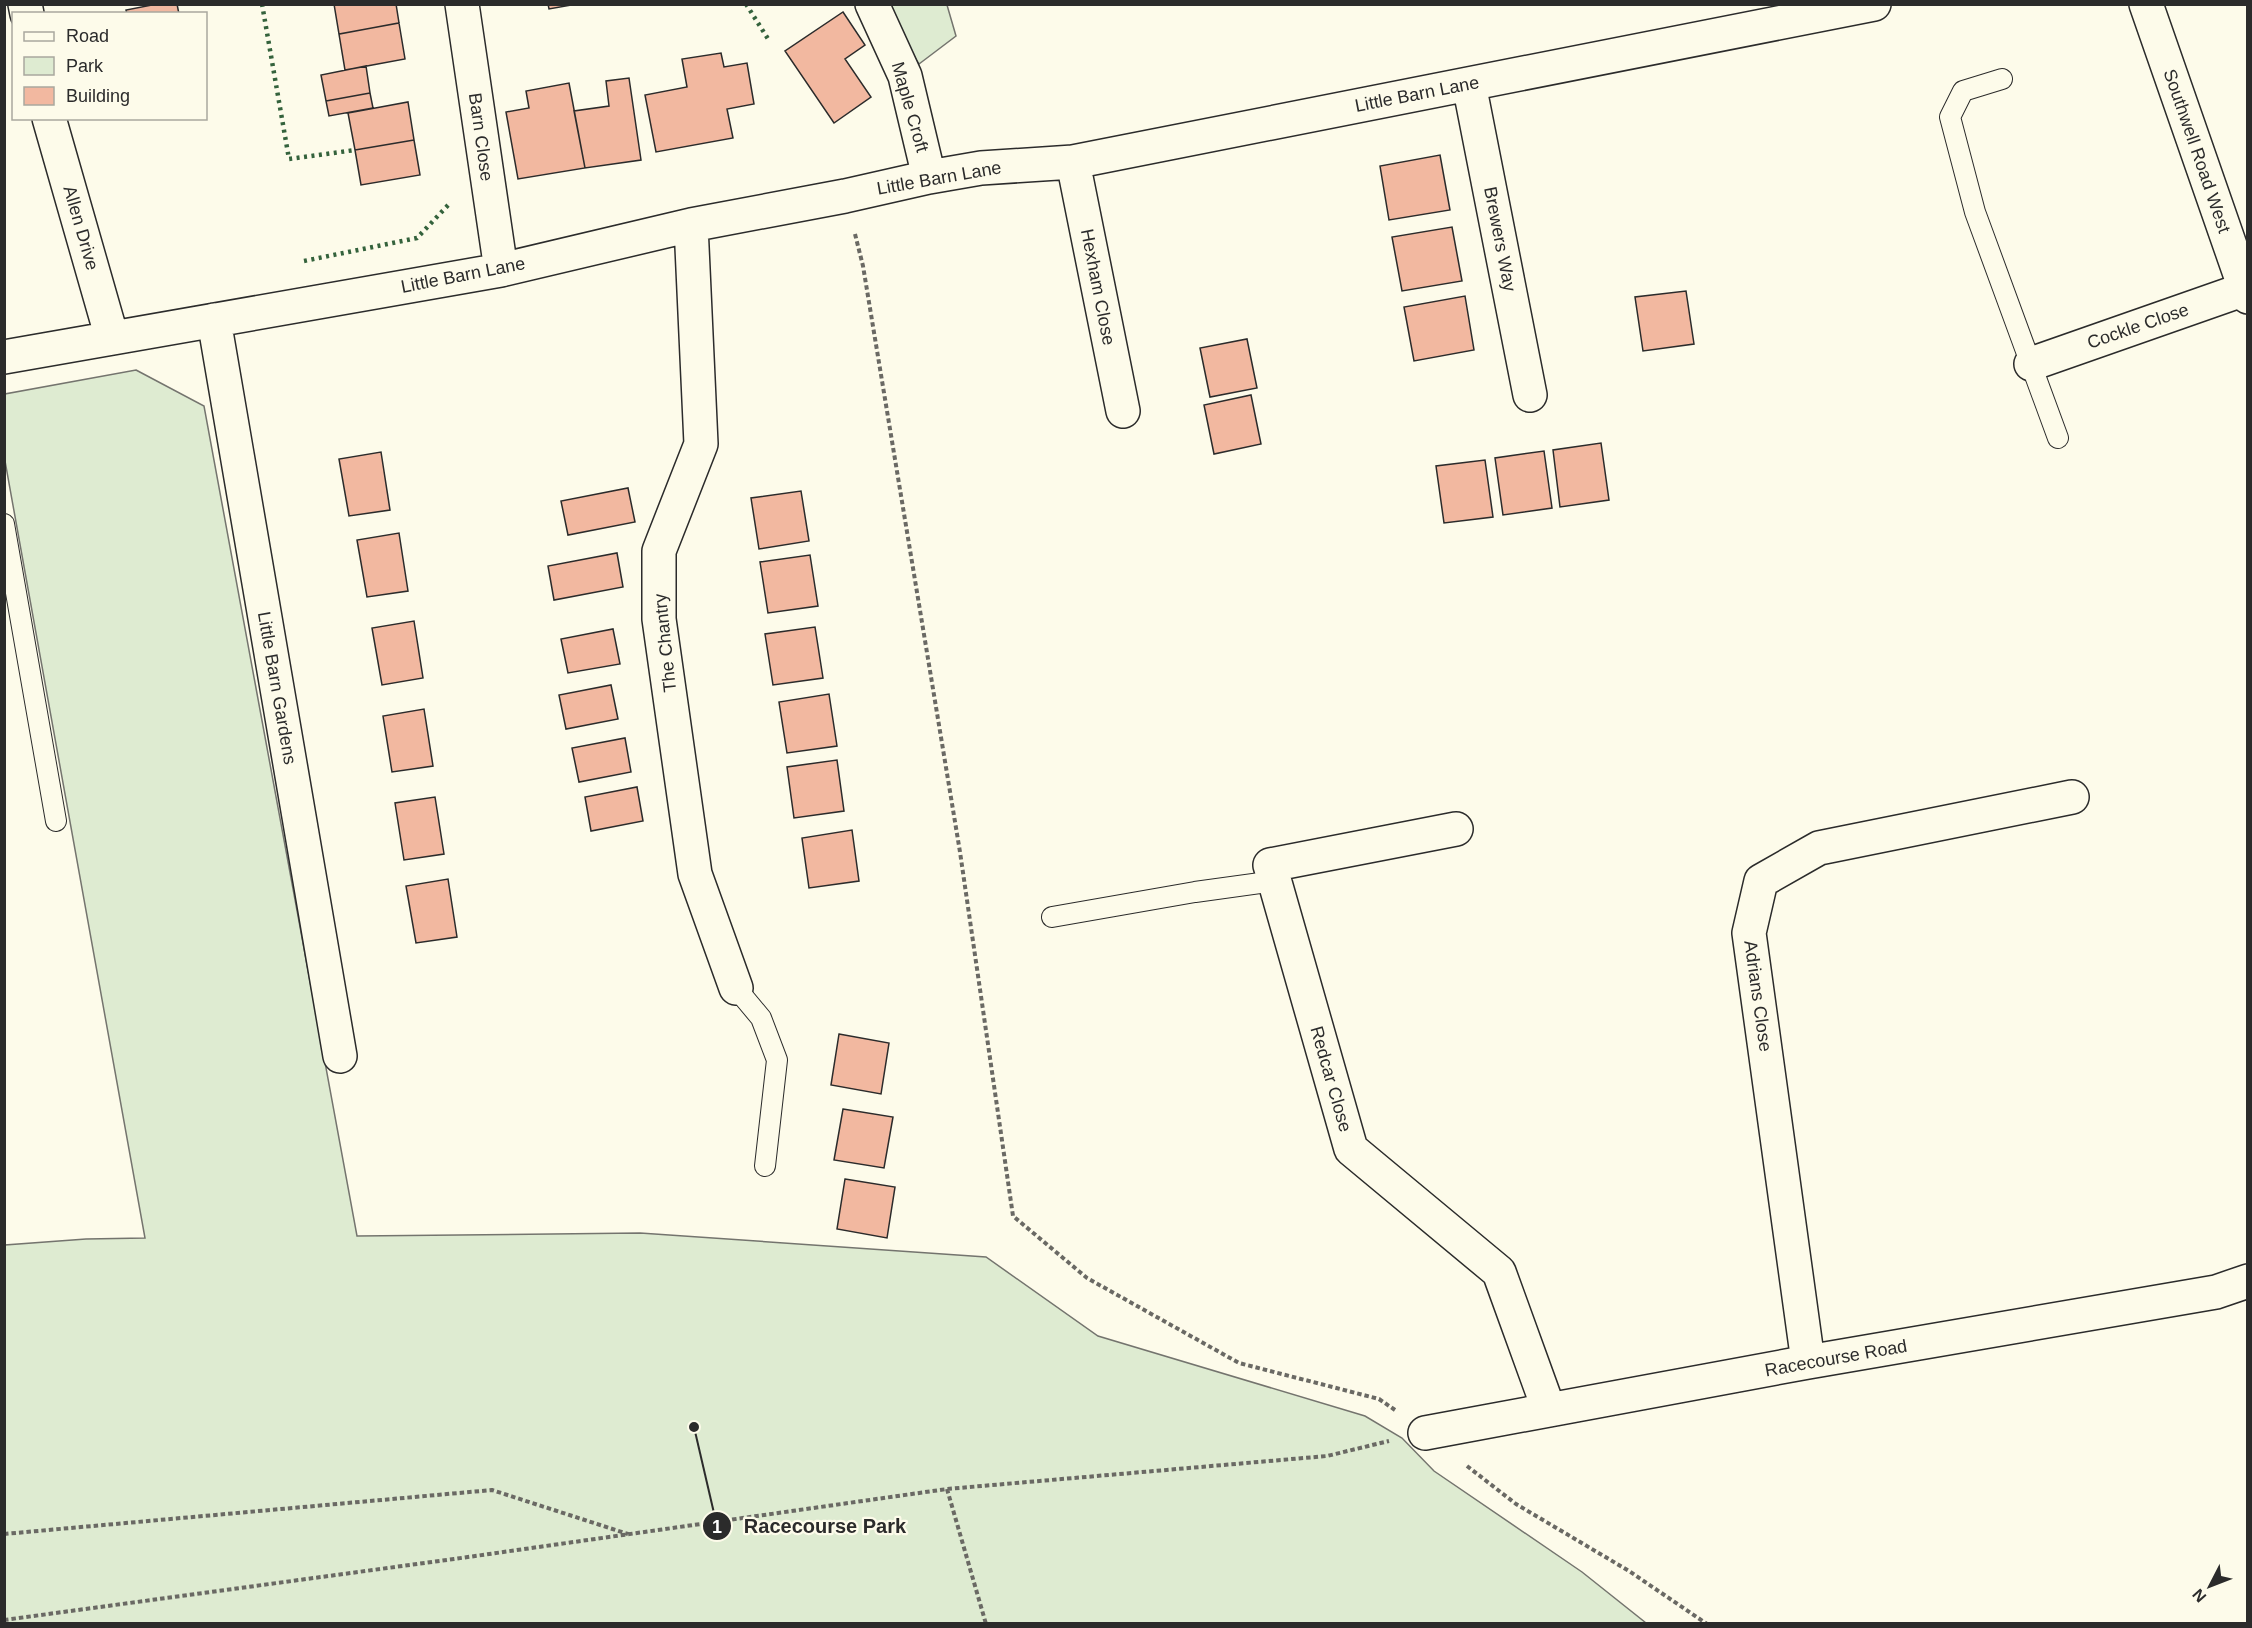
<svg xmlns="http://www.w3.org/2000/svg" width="2252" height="1628" viewBox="0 0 2252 1628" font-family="Helvetica,sans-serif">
	<rect width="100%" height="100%" fill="#fdfbea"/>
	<!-- green -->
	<path fill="#deebd1" stroke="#74746e" stroke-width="1.5" d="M884 5H947L956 36 919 64 897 32Z
		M136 370 204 406 357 1236 640 1233 986 1257 1098 1336 1365 1416 1402 1438 1434 1471 1582 1572 1646 1623 5 1624V1245L86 1239 145 1238 5 461V394Z"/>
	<!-- building -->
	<path fill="#f2b8a0" stroke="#2b2b2b" stroke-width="1.5" d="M157 4H177L179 14H127L126 10Z
		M334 4H396L399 23 339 34Z
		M548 4H577L549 9Z
		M843 12 865 45 845 59 871 97 834 123 785 51Z
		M399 23 405 59 345 70 339 34Z
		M721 53 724 67 747 63 754 104 727 109 733 138 656 152 645 95 687 87 682 59Z
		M366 66 370 93 326 101 321 75Z
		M629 78 641 160 585 168 574 111 609 106 606 81Z
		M569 83 585 168 518 179 506 112 529 108 526 91Z
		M370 93 373 108 329 116 326 101Z
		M408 102 414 140 355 150 348 113Z
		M414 140 420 175 361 185 355 150Z
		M1440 155 1450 210 1389 220 1380 166Z
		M1452 227 1462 281 1402 291 1392 237Z
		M1686 291 1694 344 1643 351 1635 297Z
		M1465 296 1474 350 1414 361 1404 307Z
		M1247 339 1257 388 1210 397 1200 348Z
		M1251 395 1261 444 1214 454 1204 405Z
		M1601 443 1609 500 1560 507 1553 450Z
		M1544 451 1552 508 1503 515 1495 458Z
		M381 452 390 510 349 516 339 459Z
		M1485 460 1493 517 1444 523 1436 466Z
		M628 488 635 522 568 535 561 501Z
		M801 491 809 541 759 549 751 498Z
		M399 533 408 591 367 597 357 540Z
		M617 553 623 587 554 600 548 566Z
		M810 555 818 606 768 613 760 562Z
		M414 621 423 678 382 685 372 628Z
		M815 627 823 678 773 685 765 634Z
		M613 629 620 664 568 673 561 639Z
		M611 685 618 719 566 729 559 695Z
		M829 694 837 746 787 753 779 702Z
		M424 709 433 766 392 772 383 716Z
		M625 738 631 772 579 782 572 748Z
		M837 760 844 811 794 818 787 767Z
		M637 787 643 821 591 831 585 797Z
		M435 797 444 854 404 860 395 803Z
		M852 830 859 881 809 888 802 838Z
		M448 879 457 937 416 943 406 886Z
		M839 1034 889 1043 881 1094 831 1085Z
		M843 1109 893 1117 884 1168 834 1160Z
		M845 1179 895 1187 887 1238 837 1229Z"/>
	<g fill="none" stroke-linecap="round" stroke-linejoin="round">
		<defs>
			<path id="lane" d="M2002 79 1963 91 1950 117 1975 212 2058 438
				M4 524 56 821
				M1052 917 1195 892 1275 881
				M736 988 761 1018 777 1060 765 1166"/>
			<path id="street" d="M25 4 27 14
				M462 4 501 270
				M872 4 905 76 929 177
				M1469 84 1530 395
				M49 118 112 338
				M1073 162 1123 411
				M691 225 701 444 659 551V619L695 874 736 988
				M214 320 340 1056
				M4 357 501 270 691 225 845 196 929 177 981 168 1073 162 1874 4
				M2031 364 2245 289
				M1456 829 1270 865 1351 1149 1499 1272 1549 1410
				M1808 1362 1749 933 1761 881 1819 848 2072 797
				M1425 1433 1808 1362 2216 1292 2248 1281"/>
			<path id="primary" d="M2146 4 2248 297"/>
		</defs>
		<!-- lane casing -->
		<use href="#lane" stroke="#2b2b2b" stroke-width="22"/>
		<!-- street casing -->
		<use href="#street" stroke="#2b2b2b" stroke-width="36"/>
		<!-- primary casing -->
		<use href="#primary" stroke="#2b2b2b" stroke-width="36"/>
		<!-- path -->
		<path stroke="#6a6964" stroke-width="4" stroke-dasharray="4.5 3" stroke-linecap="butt" d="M855 234 863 266 960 852 1013 1216 1087 1278 1239 1363 1379 1399 1395 1410
			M1467 1466 1516 1504 1629 1571 1707 1624
			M947 1489 986 1624
			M4 1534 492 1490 628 1534
			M4 1620 454 1559 947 1489 1327 1456 1389 1441"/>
		<!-- lane -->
		<use href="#lane" stroke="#fdfbea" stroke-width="20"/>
		<!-- street -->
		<use href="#street" stroke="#fdfbea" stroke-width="33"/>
		<!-- primary -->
		<use href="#primary" stroke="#fdfbea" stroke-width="33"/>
		<!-- hedge -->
		<path stroke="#34623c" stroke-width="4.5" stroke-dasharray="3 4.5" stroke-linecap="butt" d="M262 4 289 159 355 150
			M746 4 770 42
			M304 261 417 238 451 202"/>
	</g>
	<g text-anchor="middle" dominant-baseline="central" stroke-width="4.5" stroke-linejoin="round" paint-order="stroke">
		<!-- street labels -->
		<g font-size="18" fill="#2b2b2b" stroke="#fdfbea">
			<text transform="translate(1417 94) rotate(-11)">Little Barn Lane</text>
			<text transform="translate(910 107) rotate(74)">Maple Croft</text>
			<text transform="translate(481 137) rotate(82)">Barn Close</text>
			<text transform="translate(2197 151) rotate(71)">Southwell Road West</text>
			<text transform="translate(939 178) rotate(-10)">Little Barn Lane</text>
			<text transform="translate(81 228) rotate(74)">Allen Drive</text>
			<text transform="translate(1500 239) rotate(79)">Brewers Way</text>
			<text transform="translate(463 275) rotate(-11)">Little Barn Lane</text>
			<text transform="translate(1098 287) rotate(79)">Hexham Close</text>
			<text transform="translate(2138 326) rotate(-19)">Cockle Close</text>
			<text transform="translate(665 643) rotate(-96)">The Chantry</text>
			<text transform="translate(277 688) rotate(80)">Little Barn Gardens</text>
			<text transform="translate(1758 996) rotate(82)">Adrians Close</text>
			<text transform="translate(1331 1079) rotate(74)">Redcar Close</text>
			<text transform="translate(1836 1358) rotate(-10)">Racecourse Road</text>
		</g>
	</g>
	<!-- callouts -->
	<path fill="none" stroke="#2b2b2b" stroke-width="2" d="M694 1427L717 1526"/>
	<g fill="#2b2b2b" stroke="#fdfbea" stroke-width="2">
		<circle cx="694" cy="1427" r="6"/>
		<circle cx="717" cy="1526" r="15"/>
	</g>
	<g font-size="18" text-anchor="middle" font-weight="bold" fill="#fff">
		<text x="717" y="1533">1</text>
	</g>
	<g font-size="20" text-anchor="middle" font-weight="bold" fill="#2b2b2b" stroke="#fdfbea" stroke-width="4.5" stroke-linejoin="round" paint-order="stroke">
		<text x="825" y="1533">Racecourse Park</text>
	</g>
	<!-- border -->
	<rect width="2252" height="1628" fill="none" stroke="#2b2b2b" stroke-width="12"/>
	<!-- legend -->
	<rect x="12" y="12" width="195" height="108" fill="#fdfbea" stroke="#a9a89e" stroke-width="1.5"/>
	<rect x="24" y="32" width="30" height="9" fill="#fdfbea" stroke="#a9a89e" stroke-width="1.5"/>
	<text x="66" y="42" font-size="18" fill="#2b2b2b">Road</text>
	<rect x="24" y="57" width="30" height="18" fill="#deebd1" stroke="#a9a89e" stroke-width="1.5"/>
	<text x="66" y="72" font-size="18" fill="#2b2b2b">Park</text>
	<rect x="24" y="87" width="30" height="18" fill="#f2b8a0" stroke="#a9a89e" stroke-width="1.5"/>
	<text x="66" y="102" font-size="18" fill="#2b2b2b">Building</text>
	<!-- north arrow -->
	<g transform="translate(2210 1586) rotate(228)" stroke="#fdfbea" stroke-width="4.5" paint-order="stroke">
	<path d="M0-4.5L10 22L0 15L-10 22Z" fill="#2b2b2b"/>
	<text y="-9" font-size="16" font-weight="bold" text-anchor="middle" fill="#2b2b2b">N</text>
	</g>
</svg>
